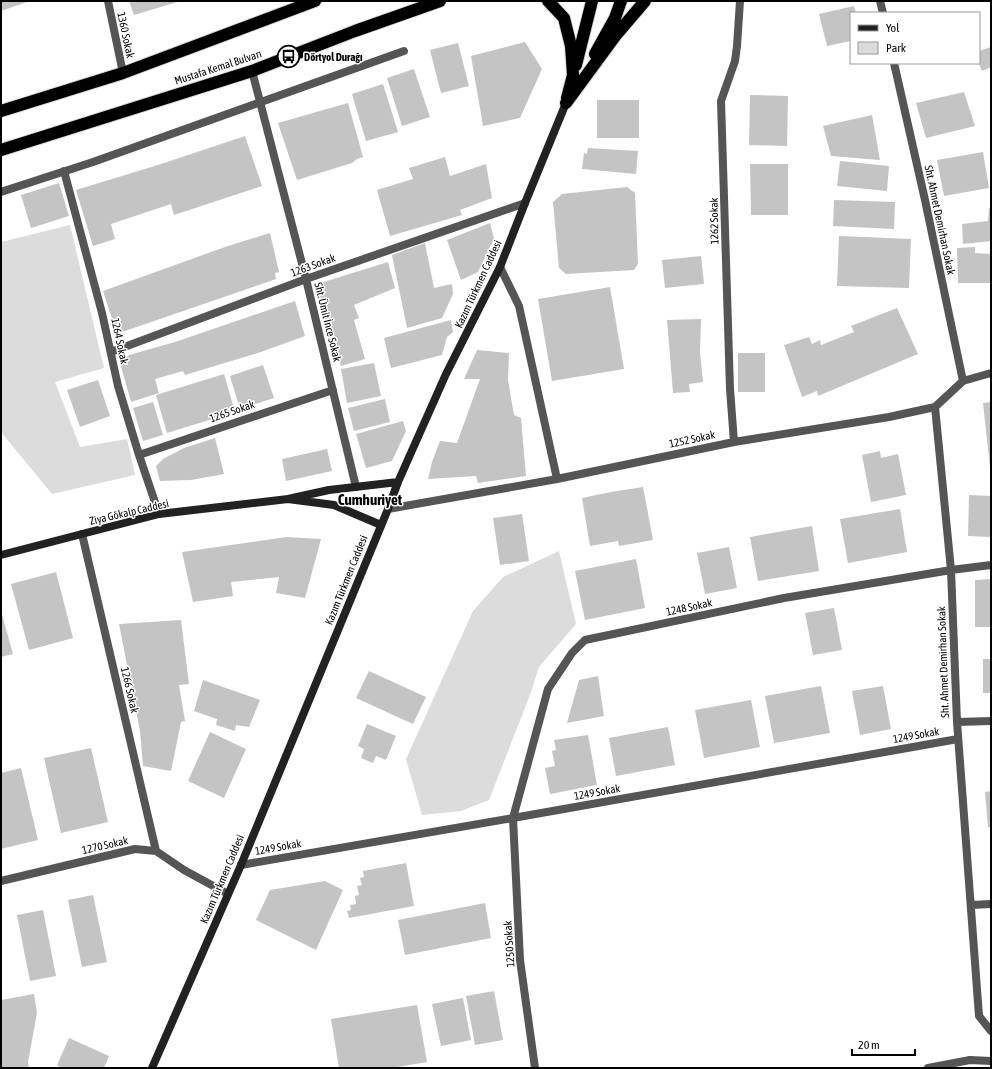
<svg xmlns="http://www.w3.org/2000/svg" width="992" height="1069" viewBox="0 0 992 1069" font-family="'Asap Condensed',sans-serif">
	<rect width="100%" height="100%" fill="#fff"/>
	<!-- green -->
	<path fill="#dcdcdc" d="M70 225 104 368 55 382 80 447 127 439 135 475 52 494 1 432V242Z
		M559 551 576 624 539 667 530 695 489 800 461 811 422 815 406 759 473 611 503 577Z"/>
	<!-- building -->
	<path fill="#c4c4c4" d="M1 1H30L1 11Z
		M129 1H181L134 15Z
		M854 6 856 13H851V41L827 46 819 14Z
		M525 42 542 69 520 118 483 126 471 56Z
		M458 43 469 86 441 93 430 50Z
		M991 47V67L982 71 979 64V51Z
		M414 69 430 117 402 126 387 78Z
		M383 84 398 132 366 141 352 94Z
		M964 92 975 126 926 138 916 103Z
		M750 95 788 96 787 146 749 145Z
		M597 100H639V138H597Z
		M348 103 363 157 357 159 352 163 297 180 278 123Z
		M872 115 880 160 831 156 823 126Z
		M245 136 262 186 174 215 171 204 111 224 115 239 93 246 76 190 158 165Z
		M588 148 638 151 636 174 582 169 584 153 587 154Z
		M983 152 989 188 944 196 937 160Z
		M445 157 450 176 486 164 492 198 460 210 462 215 390 236 377 190 413 179 409 168Z
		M840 161 889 166 887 191 837 186Z
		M750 164H788V215H751Z
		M59 183 69 216 31 228 21 195Z
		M627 187 635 193 638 264 634 270 566 274 559 268 553 202 562 194Z
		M834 200 895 202 894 229 833 226Z
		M989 208 991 209V241L963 244 962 224 988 221Z
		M490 223 494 239 478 272 461 280 447 240Z
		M270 233 279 272 275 273 276 279 122 332 115 328 103 291 225 247Z
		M839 236 911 239 909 288 837 286Z
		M425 243 434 288 452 284 453 294 442 318 407 328 392 255Z
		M975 247V253L991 254V283H958L957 248Z
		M701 256 704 284 665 288 662 260Z
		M388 262 395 288 354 305 359 318 354 320 365 359 341 366 330 326 327 328 314 285Z
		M610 287 624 369 552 381 538 299Z
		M295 301 305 336 258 353 185 375 183 371 155 379 159 393 131 402 120 363 129 355 175 342Z
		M897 308 918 354 818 396 817 391 802 397 784 345 809 337 812 344 820 340 821 345 854 332 851 326Z
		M701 319 700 352 703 382 689 384 690 392 673 393 667 320Z
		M451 320 453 332 447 337 442 355 391 368 384 338Z
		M477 350 509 353 508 380 514 415 521 418 526 476 478 483 476 476 428 479 432 462 440 441 457 443 480 379H464Z
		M738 353H765V392H738Z
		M374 363 381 396 347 403 341 369Z
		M263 365 274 398 240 409 230 376Z
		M224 374 235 412 167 433 156 395Z
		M98 380 110 416 80 427 67 390Z
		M385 399 390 422 354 431 348 408Z
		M153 402 163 435 143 441 133 408Z
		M991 402V467H990L983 403Z
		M403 421 406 431 392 461 366 468 356 434Z
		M215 438 224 474 191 480 160 481 156 466 163 459 184 448Z
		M327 449 332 471 286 481 282 459Z
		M880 451 881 458 898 454 906 495 871 502 862 455Z
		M643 487 653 540 619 546 618 541 590 546 582 498 611 492Z
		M969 495 991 496V537L968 536Z
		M900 509 907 552 848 563 840 519Z
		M522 514 529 561 500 565 493 518Z
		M812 526 819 571 758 581 750 537Z
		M287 537 321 539 305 598 276 593 279 577 231 582 233 596 193 602 182 552Z
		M729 547 737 588 705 594 697 553Z
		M636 559 645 608 585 620 575 571Z
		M56 572 73 638 29 650 11 584Z
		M991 579V627H975V580Z
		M834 608 842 650 813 655 805 613Z
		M1 611 13 654 1 657Z
		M181 620 189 684 179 685 185 721 181 722 171 771 143 766 140 731 119 624Z
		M983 659H991V693H983Z
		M369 671 426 697 413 724 356 698Z
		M598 676 604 716 567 723 579 680Z
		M203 680 260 700 249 727 236 725 235 731 216 725 217 719 194 711Z
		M821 686 830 733 774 743 765 696Z
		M883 686 891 729 860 735 852 691Z
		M751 700 760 747 704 758 695 710Z
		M367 724 396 736 386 760 376 756 373 763 361 758 364 749 358 746Z
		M668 727 675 765 616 776 609 738Z
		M210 732 246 749 224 798 188 781Z
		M588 735 597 785 550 794 545 768 555 766 552 751 556 750 554 740Z
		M91 748 108 822 61 833 44 758Z
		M21 768 38 840 1 849V773Z
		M991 791V827H988L985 792Z
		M406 863 414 906 349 918 347 911 351 910 350 905 356 904 355 896 359 895 357 886 362 885 360 878 364 877 363 871Z
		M325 881 343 890 316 950 256 920 270 890Z
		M93 895 107 962 82 967 68 900Z
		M485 903 491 938 405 955 398 920Z
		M43 910 56 976 30 981 17 915Z
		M494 991 503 1040 475 1045 466 996Z
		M34 994 37 1013 28 1062 29 1068H1V1000Z
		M463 998 471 1040 441 1046 432 1004Z
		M417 1005 427 1062 391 1068H339L331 1019Z
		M69 1038 109 1056 104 1068H61L57 1065Z"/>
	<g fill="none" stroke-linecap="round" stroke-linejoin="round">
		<defs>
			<path id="highway" d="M548 1 564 18 571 46 573 75 567 98
				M595 54 615 18 621 1
				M576 65 592 1
				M566 103 616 35 645 1
				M1 111 123 73 315 1
				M1 150 252 71 355 31 440 1"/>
		</defs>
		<!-- highway casing -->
		<use href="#highway" stroke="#dbdbdb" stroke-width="14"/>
		<!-- lane -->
		<path stroke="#555" stroke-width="8" d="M1 192 93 162 404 51"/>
		<!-- street -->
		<path stroke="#555" stroke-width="8" d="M108 1 123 73
			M880 1 883 13
			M894 63 925 200 963 381
			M252 71 306 279 356 487
			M64 171 102 313 118 386 139 455 159 514
			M500 267 519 306 557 479
			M111 352 306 279 525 203
			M935 407 951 570 957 722 979 1016 991 1031
			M734 442 730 389 721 101 735 61 737 46 740 1
			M139 455 333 390
			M388 509 557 479 734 442 889 417 935 407 963 381 991 373
			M82 534 156 851
			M957 722 991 721
			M241 865 513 818 958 739
			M1 881 135 849 156 851 184 870 228 894
			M971 905 991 904
			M535 1068 520 960 513 818 548 689 572 653 585 640 784 598 951 570 991 565
			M928 1068 970 1060 991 1061"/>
		<!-- secondary -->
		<path stroke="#222" stroke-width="8" d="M381 525 334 505 288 499 329 490 398 482
			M1 555 159 514 288 499
			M152 1068 241 865 388 509 398 482 446 374 500 267 525 203 566 103"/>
		<!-- highway -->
		<use href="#highway" stroke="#000" stroke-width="12"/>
	</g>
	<!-- icons -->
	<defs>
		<symbol id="bus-ring" viewBox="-11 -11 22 22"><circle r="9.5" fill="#fff" stroke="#000" stroke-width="1.5"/><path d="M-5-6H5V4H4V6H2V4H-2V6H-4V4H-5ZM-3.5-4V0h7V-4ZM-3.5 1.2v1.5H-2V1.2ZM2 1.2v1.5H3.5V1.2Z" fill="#000"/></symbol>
	</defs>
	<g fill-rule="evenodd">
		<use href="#bus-ring" x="276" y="44" width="25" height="25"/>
	</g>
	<g text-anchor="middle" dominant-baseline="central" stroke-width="3" stroke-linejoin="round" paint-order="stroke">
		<!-- street labels -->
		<g font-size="11" fill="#000" stroke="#fff">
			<text transform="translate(126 35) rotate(78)">1360 Sokak</text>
			<text transform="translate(218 67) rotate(-18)">Mustafa Kemal Bulvarı</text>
			<text transform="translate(940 220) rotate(78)">Sht. Ahmet Demirhan Sokak</text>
			<text transform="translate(714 221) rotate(-91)">1262 Sokak</text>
			<text transform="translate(313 265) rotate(-20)">1263 Sokak</text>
			<text transform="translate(478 284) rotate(-65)">Kazım Türkmen Caddesi</text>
			<text transform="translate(328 322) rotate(76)">Sht. Ümit İnce Sokak</text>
			<text transform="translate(120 341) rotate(78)">1264 Sokak</text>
			<text transform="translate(232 411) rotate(-19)">1265 Sokak</text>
			<text transform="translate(692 439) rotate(-12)">1252 Sokak</text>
			<text transform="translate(129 512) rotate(-13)">Ziya Gökalp Caddesi</text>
			<text transform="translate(346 580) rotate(-68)">Kazım Türkmen Caddesi</text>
			<text transform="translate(689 607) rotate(-12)">1248 Sokak</text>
			<text transform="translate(943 662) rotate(-92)">Sht. Ahmet Demirhan Sokak</text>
			<text transform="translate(130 690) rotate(77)">1266 Sokak</text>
			<text transform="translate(916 735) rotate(-10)">1249 Sokak</text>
			<text transform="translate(597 792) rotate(-10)">1249 Sokak</text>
			<text transform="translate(105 845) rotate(-13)">1270 Sokak</text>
			<text transform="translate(278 847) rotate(-10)">1249 Sokak</text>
			<text transform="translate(222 879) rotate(-67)">Kazım Türkmen Caddesi</text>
			<text transform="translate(509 944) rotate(-94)">1250 Sokak</text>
		</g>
		<!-- poi labels -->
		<g font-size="11" font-weight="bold" fill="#000" stroke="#fff" text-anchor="start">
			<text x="304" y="57">Dörtyol Durağı</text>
		</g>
		<!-- district labels -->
		<g font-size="15" font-weight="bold" fill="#000" stroke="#fff">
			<text x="370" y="499">Cumhuriyet</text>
		</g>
	</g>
	<!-- border -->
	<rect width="992" height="1069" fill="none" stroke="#000000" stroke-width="4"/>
	<!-- legend -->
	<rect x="850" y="12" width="130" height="52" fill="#ffffff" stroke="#999999"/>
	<rect x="858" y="25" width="20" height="6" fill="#222222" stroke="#999999"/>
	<text x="886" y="32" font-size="12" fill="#000000">Yol</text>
	<rect x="858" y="42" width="20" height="12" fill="#dcdcdc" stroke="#999999"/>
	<text x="886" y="52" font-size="12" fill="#000000">Park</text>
	<!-- scale -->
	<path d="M852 1049v6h63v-6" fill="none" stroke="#000000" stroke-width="2"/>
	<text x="858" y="1049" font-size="12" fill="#000000" stroke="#ffffff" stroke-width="3" paint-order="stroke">20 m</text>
</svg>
